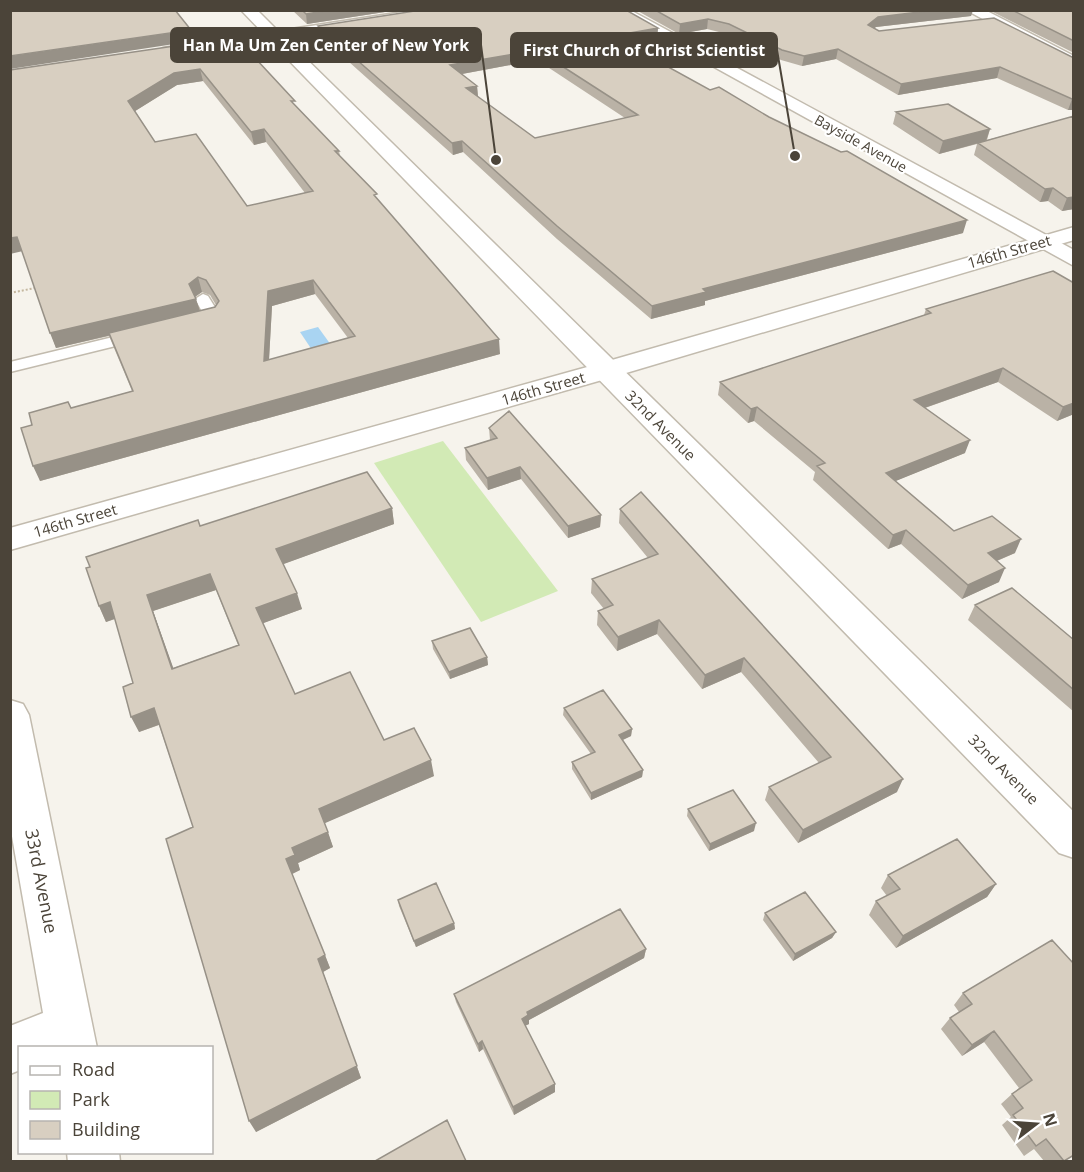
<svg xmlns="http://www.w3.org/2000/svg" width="1084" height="1172" viewBox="0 0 1084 1172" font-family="'Open Sans',sans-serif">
	<rect width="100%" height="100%" fill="#f6f3ec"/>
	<!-- green -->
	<path fill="#d2eab5" d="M443 441 558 591 481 622 374 463Z"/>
	<!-- water -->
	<path fill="#a9d4f2" d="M318 327 331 345 312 350 300 332Z"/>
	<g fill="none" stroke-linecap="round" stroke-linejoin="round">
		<defs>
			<path id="service" d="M203 294 208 296 221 317C215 324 198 328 189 325L187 322 189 319 204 315 195 299Z
				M138 331 146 336 144 339 10 372V362Z"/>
			<path id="minor" d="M966 10H985L1074 56V68Z
				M1074 227V240L616 376 10 550V528L598 364Z
				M10 700 23 704 29 715 97 1048H20V1070L10 1074V1026L43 1013 10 825Z
				M67 1152H119L120 1162H68Z"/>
			<path id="tertiary" d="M241 10H257L278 31 416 10H456L449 14 286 39 1074 812V858L1059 853 270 41 163 58 155 53 163 48 263 33Z
				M611 10H630L1074 250V266Z"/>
		</defs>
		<!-- service casing -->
		<use href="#service" stroke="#c2bbae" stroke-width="3"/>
		<!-- minor casing -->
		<use href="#minor" stroke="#c2bbae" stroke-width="3"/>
		<!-- tertiary casing -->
		<use href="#tertiary" stroke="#c2bbae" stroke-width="3"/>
		<!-- path -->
		<path stroke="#c4b79f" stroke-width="2" stroke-dasharray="2 2" stroke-linecap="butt" d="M10 293 35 288"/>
		<!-- service -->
		<use href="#service" fill="#fff" fill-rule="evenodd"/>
		<!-- minor -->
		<use href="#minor" fill="#fff" fill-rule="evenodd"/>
		<!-- tertiary -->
		<use href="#tertiary" fill="#fff" fill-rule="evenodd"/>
	</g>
	<!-- wall -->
	<path fill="#bab2a6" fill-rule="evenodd" d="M292 10H398L307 24Z
		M636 10H973L971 16 876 27 874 28 879 31 1074 58V110H1068L997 78 898 95 836 59 802 66 781 60 727 34 707 29 679 34Z
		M989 10H1074V53Z
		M318 26 658 28 657 38 626 44 963 233 705 301V305L651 319 557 239 463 152 453 155 320 36ZM537 60 625 118 535 138 478 97 477 86 462 74Z
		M210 50 297 107 339 151 340 156 378 200 500 354 40 481 32 425 71 408 132 391 109 336 56 348 22 251 10 70ZM203 81 254 145 266 142 305 193 247 206 155 142 135 111 177 85ZM202 292 210 295 216 305 215 307 200 311 195 297ZM315 294 348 338 269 360 272 306Z
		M896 112 990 129 987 140 1074 116V209L1062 211 1048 201 1040 202 974 155 977 144 939 154 893 124Z
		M1074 283V414L1057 421 998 382 925 408 965 453 895 481 954 531 1015 553 997 561 999 582 962 599 901 544 888 549 813 480 815 472 754 421 748 423 718 395 720 382 924 315 926 309Z
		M489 428 601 515 600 527 568 538 521 479 488 490 466 460 465 448 490 440Z
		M392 508 394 524 283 564 302 609 263 623 295 694 384 740 434 776 324 823 333 847 298 863 300 870 292 874 330 968 323 972 361 1078 256 1132 193 827 159 725 139 732 133 683 115 619 106 622 99 606 200 526ZM216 590 238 645 173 668 153 611Z
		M620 509 897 792 798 843 765 800 769 787 819 763 741 672 702 689 657 634 617 651 597 625 598 611 604 609 591 593 592 579 648 558 619 523Z
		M975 605 1074 640V712L968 620Z
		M432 641 487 657 488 665 450 679 433 649Z
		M564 708 632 729 631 736 623 740 643 770 642 777 591 800 572 769V762L591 754 563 715Z
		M688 809 754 831 709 851 687 816Z
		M888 875 996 884 987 897 896 948 869 915 876 901 887 896 881 888Z
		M398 900 454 923 455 929 416 947 399 906Z
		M765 913 836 932 832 938 793 961 763 920Z
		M1052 940 1064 1161H1044L1034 1149 1024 1156 1002 1125 1011 1117 1001 1104 1012 1094 1019 1088 984 1042 962 1056 941 1029 950 1018 959 1012 954 1005 963 993Z
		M646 949 644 958 529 1020V1024L525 1026 555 1092 514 1115 483 1049 479 1052 456 1002 454 994Z"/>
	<!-- shaded-wall -->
	<path fill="#979187" d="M330 10H398L307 24 306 14Z
		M936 10H973L971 16 876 27 866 35 868 25 878 17Z
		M708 19 707 29 679 34 680 24Z
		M658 28 657 38 612 46V36Z
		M191 30 194 41 10 69V56Z
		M838 49 836 59 802 66 804 56Z
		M537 50V60L451 76 450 65Z
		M1000 67 997 78 898 95 901 84Z
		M200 69 203 81 177 85 132 113 128 101 174 73Z
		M477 86 478 97 466 88Z
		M1072 99H1074V110H1068Z
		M264 129 266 142 254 145 251 132Z
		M990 129 986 141 939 154 943 141Z
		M462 141 463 152 453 155 452 143Z
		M1053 188 1048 201 1040 202 1045 189Z
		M1074 197V209L1062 211 1067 198Z
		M967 220 963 233 705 301V305L651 319 652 306 703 289Z
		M17 237 23 251 10 254V238Z
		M198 277 202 292 193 298 189 284Z
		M313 280 315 294 272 306 268 377 264 361 268 291Z
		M196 299 201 314 56 348 50 333Z
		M499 339 500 354 40 481 33 466Z
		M1003 368 998 382 910 413 914 400Z
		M1074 403V414L1057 421 1063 407Z
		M757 407 754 421 748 423 751 409Z
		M970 440 965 453 881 487 886 473Z
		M520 467 521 479 488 490 487 478Z
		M392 508 394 524 281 565 276 549Z
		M601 515 600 527 568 538V526Z
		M906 530 901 544 888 549 893 535Z
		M1021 539 1015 553 982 567 988 553Z
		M1005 568 999 582 962 599 968 585Z
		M210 574 216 590 153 611 179 684 172 669 147 595Z
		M297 593 302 609 261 624 256 608Z
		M110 602 117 618 106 622 99 606Z
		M659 620 657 634 617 651 618 637Z
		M487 657 488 665 450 679 449 672Z
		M744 658 741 672 702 689 705 675Z
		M154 708 161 724 139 732 131 717Z
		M632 729 631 736 618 742 619 735Z
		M431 760 434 776 323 824 319 809Z
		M643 770 642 777 591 800V793Z
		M903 779 897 792 798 843 803 830Z
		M756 823 754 831 709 851 710 844Z
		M328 832 333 847 298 863 300 870 292 874 286 859 292 848Z
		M996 884 987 897 896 948 903 936Z
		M454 923 455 929 416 947 414 941Z
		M836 932 832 938 793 961 795 954Z
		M646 949 644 958 529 1020V1024L522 1027V1019L527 1012Z
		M325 955 330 968 323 972 361 1078 256 1132 249 1121 318 959Z
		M994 1031 984 1042 962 1056 972 1045Z
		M482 1041 483 1049 479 1052 478 1044Z
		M555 1084V1092L514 1115 513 1107Z"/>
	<!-- building -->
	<path fill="#d8cfc1" stroke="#979187" stroke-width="1.5" fill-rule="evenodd" d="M10 10H175L191 30 10 56Z
		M302 10H330L306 14Z
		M421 10H626L658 28 612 36 710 90 719 87 769 117 841 152 847 151 967 220 703 289 706 292 652 306 557 226 462 141 452 143 318 26ZM537 50 638 115 535 138 466 88 477 86 450 65Z
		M655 10H936L878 17 868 25 879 31 994 18 1074 58V99H1072L1000 67 901 84 838 49 804 56 782 50 729 24 708 19 680 24Z
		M1012 10H1074V41Z
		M202 42 210 50 243 45 295 101H291L339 151H335L377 194 374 195 499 339 33 466 21 428 32 425 29 413 68 402 71 408 133 391 109 333 215 307 219 301 206 280 198 277 189 284 196 299 50 333 17 237 10 238V70ZM200 69 251 132 264 129 313 191 247 206 196 134 155 142 128 101 174 73ZM313 280 355 336 264 361 268 291Z
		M948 104 990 129 943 141 896 112Z
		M1074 116V197L1067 198 1053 188 1045 189 978 143Z
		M1053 271 1074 283V403L1063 407 1003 368 914 400 970 440 886 473 954 531 992 516 1021 539 988 553 1005 568 968 585 906 530 893 535 817 466 825 463 757 407 751 409 720 382 931 313 926 309Z
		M509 411 601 515 568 526 520 467 487 478 465 448 497 438 489 428Z
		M367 472 392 508 276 549 297 593 256 608 295 694 350 672 384 740 414 728 431 760 319 809 328 832 292 848 295 855 286 859 325 955 318 959 357 1066 249 1121 166 839 193 827 154 708 131 717 123 687 133 683 110 602 99 606 86 568 90 567 86 557 198 520 200 526ZM210 574 239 645 172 669 147 595Z
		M641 492 903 779 803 830 769 787 831 757 744 658 705 675 659 620 618 637 598 611 613 605 592 579 658 554 620 509Z
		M1012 588 1074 640V690L975 605Z
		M470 628 487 657 449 672 432 641Z
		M603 690 632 729 619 735 643 770 591 793 572 762 595 752 564 708Z
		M733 790 756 823 710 844 688 809Z
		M957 839 996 884 903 936 876 901 900 889 888 875Z
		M436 883 454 923 414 941 398 900Z
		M805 892 836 932 795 954 765 913Z
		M620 909 646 949 527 1012 528 1015 522 1019 555 1084 513 1107 482 1041 478 1044 454 994Z
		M1052 940 1074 964V1155L1064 1161 1046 1139 1036 1146 1013 1115 1023 1108 1012 1094 1032 1080 994 1031 972 1045 950 1018 972 1004 963 993Z
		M447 1120 466 1161H375Z"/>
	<g text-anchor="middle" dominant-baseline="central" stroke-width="4.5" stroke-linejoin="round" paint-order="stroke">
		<!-- far-street labels -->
		<g font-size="14" fill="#4b4439" stroke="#fff">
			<text transform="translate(861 143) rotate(29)">Bayside Avenue</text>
		</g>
		<!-- street labels -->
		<g font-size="15" fill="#4b4439" stroke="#fff">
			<text transform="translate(1009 251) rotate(-16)">146th Street</text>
			<text transform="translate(543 388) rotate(-16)">146th Street</text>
			<text transform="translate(661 425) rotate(45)">32nd Avenue</text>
			<text transform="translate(75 520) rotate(-16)">146th Street</text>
			<text transform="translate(1004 769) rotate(45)">32nd Avenue</text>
		</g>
		<!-- near-street labels -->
		<g font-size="18" fill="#4b4439" stroke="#fff">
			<text transform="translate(42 881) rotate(79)">33rd Avenue</text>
		</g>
	</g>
	<!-- callouts -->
	<path fill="none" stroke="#4b4439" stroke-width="2" d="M496 160L481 45M795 156L777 50"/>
	<g fill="#4b4439" stroke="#fff" stroke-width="2">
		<circle cx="496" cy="160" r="6"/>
		<circle cx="795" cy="156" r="6"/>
	</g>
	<g fill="#4b4439" stroke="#4b4439" stroke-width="2">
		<rect x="171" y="28" width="310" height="34" rx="6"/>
		<rect x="511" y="33" width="266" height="34" rx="6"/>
	</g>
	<g font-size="16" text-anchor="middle" font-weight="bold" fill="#fff">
		<text x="326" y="51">Han Ma Um Zen Center of New York</text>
		<text x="644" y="56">First Church of Christ Scientist</text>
	</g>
	<!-- border -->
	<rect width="1084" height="1172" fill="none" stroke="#4b4439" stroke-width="24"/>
	<!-- legend -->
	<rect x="18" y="1046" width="195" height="108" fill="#ffffff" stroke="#b7b4b0" stroke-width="1.5"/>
	<rect x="30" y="1066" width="30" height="9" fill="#ffffff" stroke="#b7b4b0" stroke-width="1.5"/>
	<text x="72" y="1076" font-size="18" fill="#4b4439">Road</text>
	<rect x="30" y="1091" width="30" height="18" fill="#d2eab5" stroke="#b7b4b0" stroke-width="1.5"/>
	<text x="72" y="1106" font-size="18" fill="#4b4439">Park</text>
	<rect x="30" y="1121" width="30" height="18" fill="#d8cfc1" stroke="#b7b4b0" stroke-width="1.5"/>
	<text x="72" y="1136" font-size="18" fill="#4b4439">Building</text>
	<!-- north arrow -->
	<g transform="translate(1036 1124) rotate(73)" stroke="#ffffff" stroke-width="4.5" paint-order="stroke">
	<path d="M0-4.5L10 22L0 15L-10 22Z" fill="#4b4439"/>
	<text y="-9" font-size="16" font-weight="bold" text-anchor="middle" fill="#4b4439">N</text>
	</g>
</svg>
